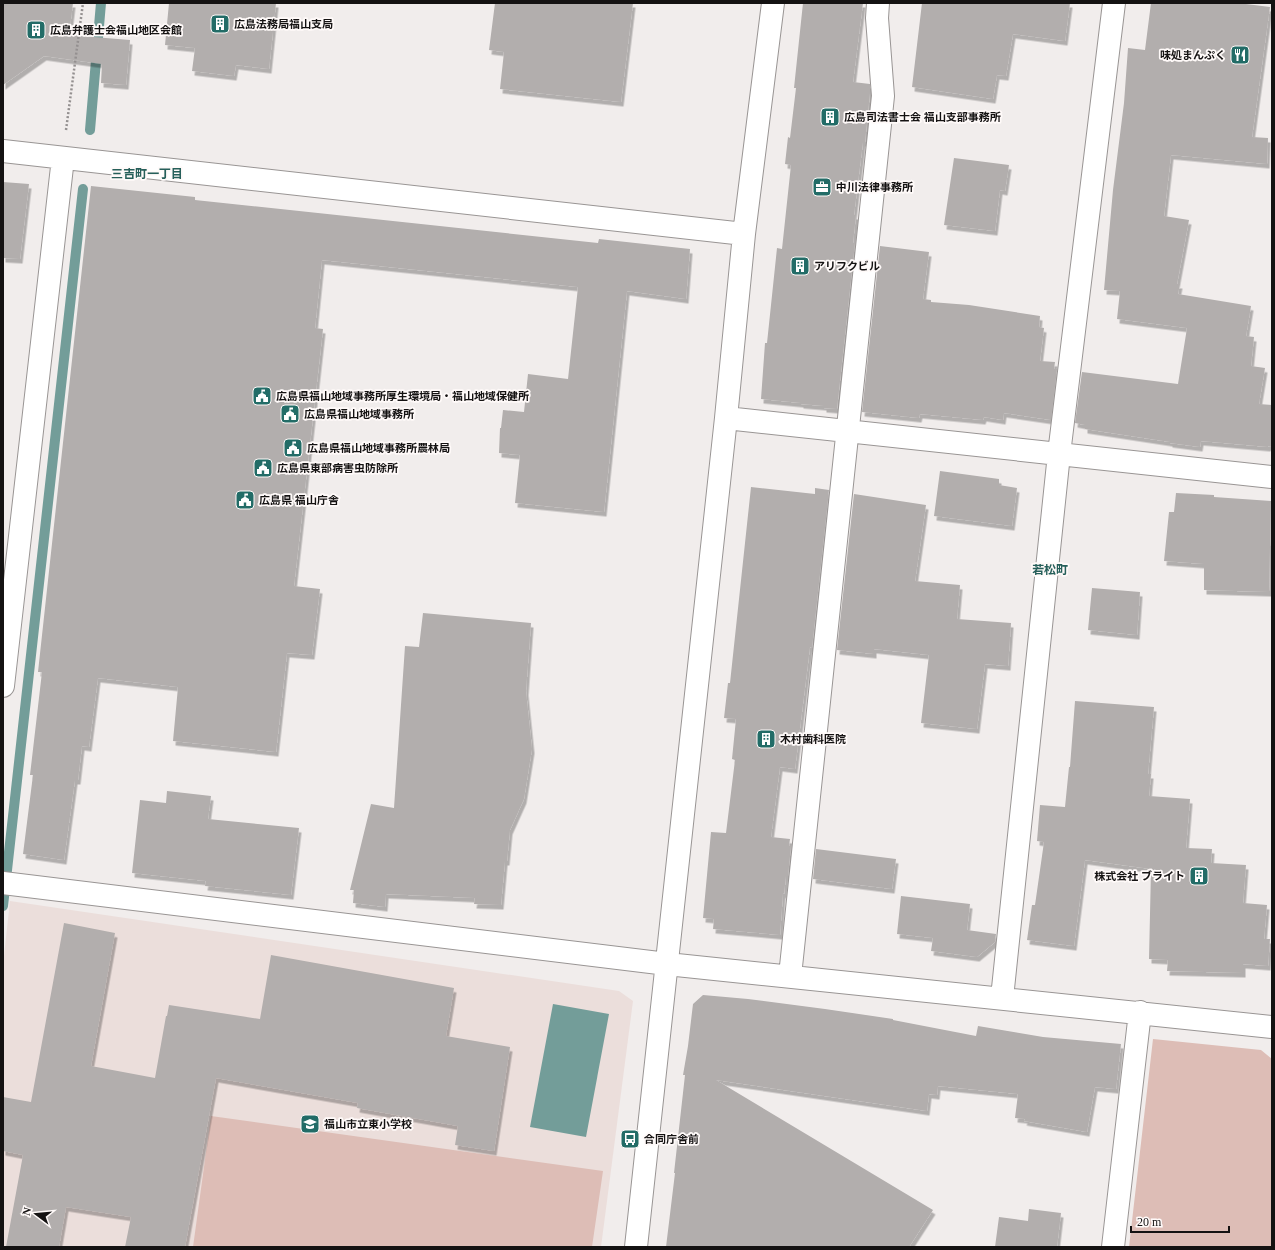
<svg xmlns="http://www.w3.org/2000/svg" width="1275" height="1250" viewBox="0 0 1275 1250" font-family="'Times New Roman','Noto Sans JP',serif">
	<defs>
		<filter id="shadow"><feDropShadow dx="2.5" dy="4.5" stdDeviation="0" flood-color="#0004"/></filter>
	</defs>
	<rect width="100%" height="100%" fill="#f1edec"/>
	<!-- built -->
	<path fill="#ebdedb" d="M10 901 619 991 633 1001 601 1247H3V965Z"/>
	<!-- green -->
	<path fill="#ddbdb6" d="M1153 1039 1261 1050 1272 1059V1247H1129Z
		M211 1116 603 1171 592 1247H193Z"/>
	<!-- water -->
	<path fill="#739d99" d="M553 1004 609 1014 586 1137 530 1127Z"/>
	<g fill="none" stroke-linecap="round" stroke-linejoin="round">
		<!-- stream -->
		<path stroke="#739d99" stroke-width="10" d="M90 130 101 3
			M3 906 83 189"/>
	</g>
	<!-- building -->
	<path fill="#b2aead" filter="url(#shadow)" d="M3 3H73L69 35 130 40 126 85 101 83 102 64 44 56 3 85Z
		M169 3H276L269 69 236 65 234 76 192 71 195 48 165 45Z
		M495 3H633L621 102 500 89 504 52 489 50Z
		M803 3H863L853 82 870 84V93L865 142H863L854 215H856L853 243H855L837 409 824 408V406L801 404V403L761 399 765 343H767L777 248 782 249 791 165 785 164 788 137 790 138 796 88H794Z
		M922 3H1070L1065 41 1013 34 1006 76 997 75 993 99 912 87Z
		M1151 3H1238L1270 7 1252 137 1268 138 1267 164 1171 155 1164 216 1189 220 1177 284H1180L1178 294 1251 306 1246 336 1254 337 1251 366 1265 368 1259 404 1272 405V447L1268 446V447L1201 441 1200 447 1170 443V442L1085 429V425L1075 423 1082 372 1178 384 1187 328 1117 319 1120 291 1104 290 1113 190 1124 103 1128 48 1145 50Z
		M954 158 1009 165 1005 191 1000 190 995 231 944 225Z
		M3 182 29 184 20 259 3 258Z
		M91 186 195 197V200L598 243 599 239 690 249 686 299 627 291 604 512 515 503 520 455 499 453 500 428H501L503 410 524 412 528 374 568 379 578 287 322 260 315 328 323 329 294 586 320 589 312 655 287 653 276 752 173 741 178 687 98 678 89 747 82 746 78 780H75L64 860 23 854 33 775H30L42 672H38Z
		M880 246 929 252 923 299 931 300V302L969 305 1040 316 1039 327 1044 328 1040 361 1055 362 1054 369H1057L1051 420 1004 413 1003 420 984 417 983 420 920 414 919 418 862 412Z
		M940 471 999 479V485L1017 488 1012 526 934 516Z
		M751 487 815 494V488L829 490 812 648 810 647 795 769 780 767 771 837 790 839 789 846H791L788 876H786L784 894 783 893 780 935 713 929 714 919 703 918 711 832 726 833 735 760 732 759 736 719 724 718 728 683H730Z
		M1176 493 1214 495V497L1271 501 1269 592 1204 590V564L1164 561 1169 512H1174Z
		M854 494 926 505 915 581 960 585 957 619 1011 623 1008 666 985 664 977 729 921 723 929 655 874 649V654L837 650Z
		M1092 588 1140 592 1137 635 1088 630Z
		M423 613 531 623 526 691 532 749 524 799 510 830 507 861H505L501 905 474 904 475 898 386 894 385 907 353 903 354 890H350L371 804 394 808 405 646 419 647Z
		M1075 701 1154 707 1148 774H1151L1149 796 1190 799 1186 848 1212 849 1211 863 1246 865 1243 903 1267 905 1264 939H1270L1268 966 1243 964V973L1167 971 1168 960 1149 959 1151 869 1085 860 1074 946 1027 940 1032 905H1035L1044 842 1037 841 1040 805 1065 807 1069 767H1070Z
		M167 791 211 796 208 819 299 828 291 895 205 886 206 881 132 873 140 800 166 803Z
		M816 849 896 859 892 889 813 879Z
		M901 896 970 904 967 930 996 934 995 942 977 957 931 951 933 938 897 934Z
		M64 923 115 933 91 1066 155 1078 166 1016H167L169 1005 260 1019 271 955 454 988 446 1036 510 1047 494 1151 455 1145 458 1126 357 1108 358 1103 216 1078 185 1247H125L131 1217 66 1207 59 1247H6L23 1155 3 1151V1097L31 1102Z
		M703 995 748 999 825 1009 893 1019V1020L976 1036 978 1026 1043 1037 1121 1044 1116 1089 1095 1087 1087 1132 1024 1121 1025 1119 1015 1118 1018 1094 938 1086 937 1095 929 1094 927 1111 716 1080 933 1210 909 1247H666L675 1173H674L685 1075H683L688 1046 693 1004Z
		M1029 1209 1061 1213 1057 1247H995L999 1217 1028 1221Z"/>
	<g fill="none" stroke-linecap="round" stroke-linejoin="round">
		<defs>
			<path id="minor" d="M3 151 744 234
				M726 418 1272 477
				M3 686 63 158
				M3 883 667 964 1272 1027
				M790 976 883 96 877 18 878 3
				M1002 998 1059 454 1114 3
				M636 1247 726 418 744 234 773 3
				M1113 1247 1140 1012"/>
		</defs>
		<!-- minor casing -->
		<use href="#minor" stroke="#999594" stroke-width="24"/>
		<!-- path -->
		<path stroke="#949090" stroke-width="2.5" stroke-dasharray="2 2" stroke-linecap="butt" d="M66 130 83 3"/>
		<!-- minor -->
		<use href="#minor" stroke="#fff" stroke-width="22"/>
	</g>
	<!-- icons -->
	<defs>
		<symbol id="building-square" viewBox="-11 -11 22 22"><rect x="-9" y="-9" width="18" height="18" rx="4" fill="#226c67" stroke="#fffaf9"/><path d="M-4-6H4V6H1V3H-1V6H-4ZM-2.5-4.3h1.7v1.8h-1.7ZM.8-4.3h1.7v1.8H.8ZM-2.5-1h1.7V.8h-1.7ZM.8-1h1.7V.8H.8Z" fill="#fff"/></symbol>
		<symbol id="restaurant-square" viewBox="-11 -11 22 22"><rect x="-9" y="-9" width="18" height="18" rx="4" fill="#226c67" stroke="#fffaf9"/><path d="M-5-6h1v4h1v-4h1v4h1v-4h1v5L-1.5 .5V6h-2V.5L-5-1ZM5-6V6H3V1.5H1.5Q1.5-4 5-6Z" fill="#fff"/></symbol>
		<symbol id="office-square" viewBox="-11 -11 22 22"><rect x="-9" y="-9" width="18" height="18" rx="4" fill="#226c67" stroke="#fffaf9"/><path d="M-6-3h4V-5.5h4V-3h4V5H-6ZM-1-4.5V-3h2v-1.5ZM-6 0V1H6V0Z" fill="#fff"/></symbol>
		<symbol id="civic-square" viewBox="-11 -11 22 22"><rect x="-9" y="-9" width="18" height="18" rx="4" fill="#226c67" stroke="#fffaf9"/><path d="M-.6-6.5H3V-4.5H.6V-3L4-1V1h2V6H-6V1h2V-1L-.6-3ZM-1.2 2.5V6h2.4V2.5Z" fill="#fff"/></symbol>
		<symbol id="school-square" viewBox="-11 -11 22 22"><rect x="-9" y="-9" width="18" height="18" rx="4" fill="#226c67" stroke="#fffaf9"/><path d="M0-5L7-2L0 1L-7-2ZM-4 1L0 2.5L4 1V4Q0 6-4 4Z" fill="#fff"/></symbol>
		<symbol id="bus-square" viewBox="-11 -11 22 22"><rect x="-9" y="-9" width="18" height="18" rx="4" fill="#226c67" stroke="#fffaf9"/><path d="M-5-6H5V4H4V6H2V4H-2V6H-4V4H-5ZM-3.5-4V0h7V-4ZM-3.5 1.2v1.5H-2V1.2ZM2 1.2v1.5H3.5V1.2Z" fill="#fff"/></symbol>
	</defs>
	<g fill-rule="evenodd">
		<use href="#building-square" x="209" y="13" width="22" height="22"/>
		<use href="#building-square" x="25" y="19" width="22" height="22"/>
		<use href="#restaurant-square" x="1229" y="44" width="22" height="22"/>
		<use href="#building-square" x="819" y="106" width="22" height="22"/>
		<use href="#office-square" x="811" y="176" width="22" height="22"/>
		<use href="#building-square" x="789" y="255" width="22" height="22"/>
		<use href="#civic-square" x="251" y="385" width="22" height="22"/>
		<use href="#civic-square" x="279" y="403" width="22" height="22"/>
		<use href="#civic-square" x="282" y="437" width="22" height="22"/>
		<use href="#civic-square" x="252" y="457" width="22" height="22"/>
		<use href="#civic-square" x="234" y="489" width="22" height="22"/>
		<use href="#building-square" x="755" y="728" width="22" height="22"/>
		<use href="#building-square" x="1188" y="865" width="22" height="22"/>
		<use href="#school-square" x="299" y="1113" width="22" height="22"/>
		<use href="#bus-square" x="619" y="1128" width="22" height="22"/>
	</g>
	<g text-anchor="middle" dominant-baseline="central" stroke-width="3.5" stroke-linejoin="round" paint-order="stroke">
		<!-- poi labels -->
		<g font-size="11" font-weight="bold" fill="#141212" stroke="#fffaf9" text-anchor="start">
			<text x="234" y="24">広島法務局福山支局</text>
			<text x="50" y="30">広島弁護士会福山地区会館</text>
			<text x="1226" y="55" text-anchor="end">味処まんぷく</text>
			<text x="844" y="117">広島司法書士会 福山支部事務所</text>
			<text x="836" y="187">中川法律事務所</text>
			<text x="814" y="266">アリフクビル</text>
			<text x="276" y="396">広島県福山地域事務所厚生環境局・福山地域保健所</text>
			<text x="304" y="414">広島県福山地域事務所</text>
			<text x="307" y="448">広島県福山地域事務所農林局</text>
			<text x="277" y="468">広島県東部病害虫防除所</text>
			<text x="259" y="500">広島県 福山庁舎</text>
			<text x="780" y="739">木村歯科医院</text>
			<text x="1185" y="876" text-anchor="end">株式会社 ブライト</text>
			<text x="324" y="1124">福山市立東小学校</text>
			<text x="644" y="1139">合同庁舎前</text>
		</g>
		<!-- neighbourhood labels -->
		<g font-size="12" font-weight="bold" fill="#265f5a" stroke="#fffaf9">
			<text x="147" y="174">三吉町一丁目</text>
			<text x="1050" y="570">若松町</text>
		</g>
	</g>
	<!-- border -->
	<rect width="1275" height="1250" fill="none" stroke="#141212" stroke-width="8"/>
	<!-- north arrow -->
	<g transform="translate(36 1214) rotate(286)" stroke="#fffaf9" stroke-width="3" paint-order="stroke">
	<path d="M0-3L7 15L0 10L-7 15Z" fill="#141212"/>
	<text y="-6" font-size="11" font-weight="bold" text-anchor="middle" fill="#141212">N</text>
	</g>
	<!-- scale -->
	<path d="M1131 1226v6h98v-6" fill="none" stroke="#141212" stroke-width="2"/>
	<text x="1137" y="1226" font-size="12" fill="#141212" stroke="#fffaf9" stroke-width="3" paint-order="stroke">20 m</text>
</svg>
